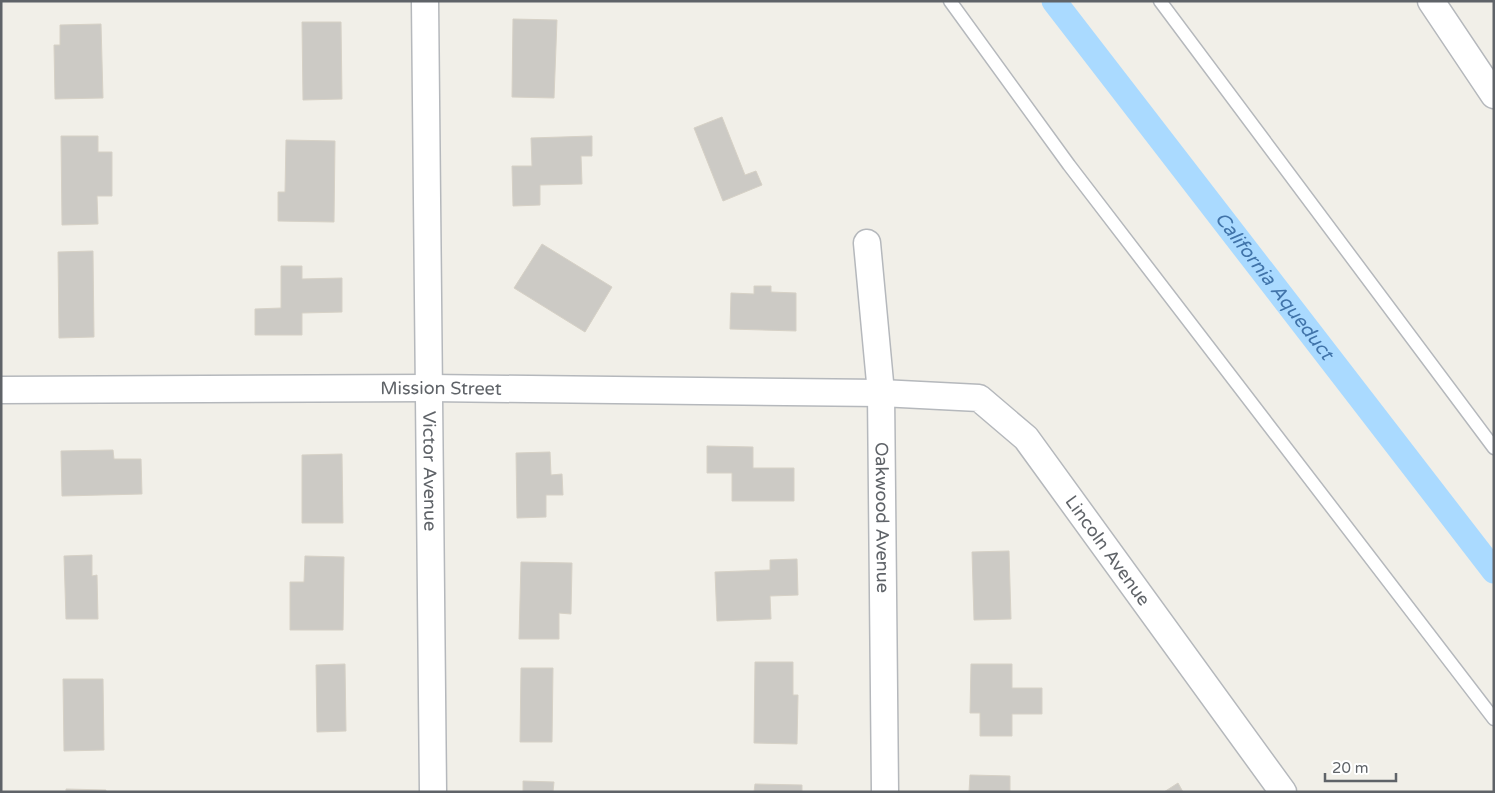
<svg xmlns="http://www.w3.org/2000/svg" width="1495" height="793" viewBox="0 0 1495 793" font-family="'Varela Round',sans-serif">
	<rect width="100%" height="100%" fill="#f1efe8"/>
	<g fill="none" stroke-linecap="round" stroke-linejoin="round">
		<!-- canal -->
		<path stroke="#aadaff" stroke-width="25" id="s1" d="M1054 1 1494 571"/>
	</g>
	<!-- building -->
	<path fill="#cccac5" stroke="#d6d1c6" d="M513 19 557 20 554 98 512 97Z
		M302 22H341L342 99 303 100Z
		M101 24 103 98 55 99 54 45H60V25Z
		M722 117 745 175 756 171 762 185 723 201 694 128Z
		M61 136H98V152H112V196H97L98 224 62 225Z
		M592 136V156H581L582 184 540 185V205L513 206 512 166H532L531 138Z
		M286 140 335 141 334 222 278 221V192H285Z
		M542 244 612 287 585 332 514 288Z
		M93 251 94 337 59 338 58 252Z
		M281 266H302V279L342 278V312L302 313V335H255V309L281 308Z
		M754 286H771V292L796 293V331L730 329 731 293 754 294Z
		M707 446 753 447V468H794V501H732V473H707Z
		M113 450 114 459H141L142 494 62 496 61 451Z
		M550 452 551 475 562 474 563 495H546V517L517 518 516 453Z
		M342 454 343 523H302V455Z
		M1009 551 1011 619 974 620 972 552Z
		M92 555V576L97 575 98 619H66L64 556Z
		M305 556 344 557 343 630H290V582H304Z
		M797 559 798 595 770 596 771 619 717 621 715 572 770 570V560Z
		M521 562 572 563 571 614 559 613V639H519Z
		M755 662H793V695H798L797 744 754 743Z
		M345 664 346 731 317 732 316 665Z
		M971 664H1012V688H1042V714H1012V736H980V713H970Z
		M521 668H553L552 742H520Z
		M63 679H103L104 750 64 751Z
		M970 775 1010 776V792H969Z
		M523 781 554 782 553 792H523Z
		M1178 783 1183 792H1164Z
		M755 784 802 785V792H754Z
		M66 789 106 790V792H66Z"/>
	<g fill="none" stroke-linecap="round" stroke-linejoin="round">
		<defs>
			<path id="service" d="M950 1 1069 165 1494 719
				M1160 1 1494 448"/>
			<g id="minor">
				<path id="s2" d="M425 1 433 792"/>
				<path d="M1431 1 1494 95"/>
				<path id="s3" d="M867 243 881 393 885 792"/>
				<path id="s4" d="M1 390 430 388 881 393 979 398 1026 438 1283 792"/>
			</g>
		</defs>
		<!-- service casing -->
		<use href="#service" stroke="#b5b8bc" stroke-width="15"/>
		<!-- minor casing -->
		<use href="#minor" stroke="#b5b8bc" stroke-width="29"/>
		<!-- service -->
		<use href="#service" stroke="#fff" stroke-width="12"/>
		<!-- minor -->
		<use href="#minor" stroke="#fff" stroke-width="26"/>
	</g>
	<g text-anchor="middle" dominant-baseline="central" stroke-width="4.5" stroke-linejoin="round" paint-order="stroke">
		<!-- street labels -->
		<g font-size="18" fill="#5f6368" stroke="#fff">
			<text stroke="none"><textPath href="#s4" startOffset="440">Mission Street</textPath></text>
			<text stroke="none"><textPath href="#s2" startOffset="470">Victor Avenue</textPath></text>
			<text stroke="none"><textPath href="#s3" startOffset="275">Oakwood Avenue</textPath></text>
			<text stroke="none"><textPath href="#s4" startOffset="1179">Lincoln Avenue</textPath></text>
		</g>
		<!-- water labels -->
		<g font-size="19" font-style="italic" fill="#4174aa" stroke="#fff">
			<text stroke="none"><textPath href="#s1" startOffset="360">California Aqueduct</textPath></text>
		</g>
	</g>
	<!-- border -->
	<rect width="1495" height="793" fill="none" stroke="#5f6368" stroke-width="5"/>
	<!-- scale -->
	<path d="M1325 773v8h71v-8" fill="none" stroke="#5f6368" stroke-width="2.5"/>
	<text x="1332" y="773" font-size="15" fill="#5f6368" stroke="#ffffff" stroke-width="4" paint-order="stroke">20 m</text>
</svg>
